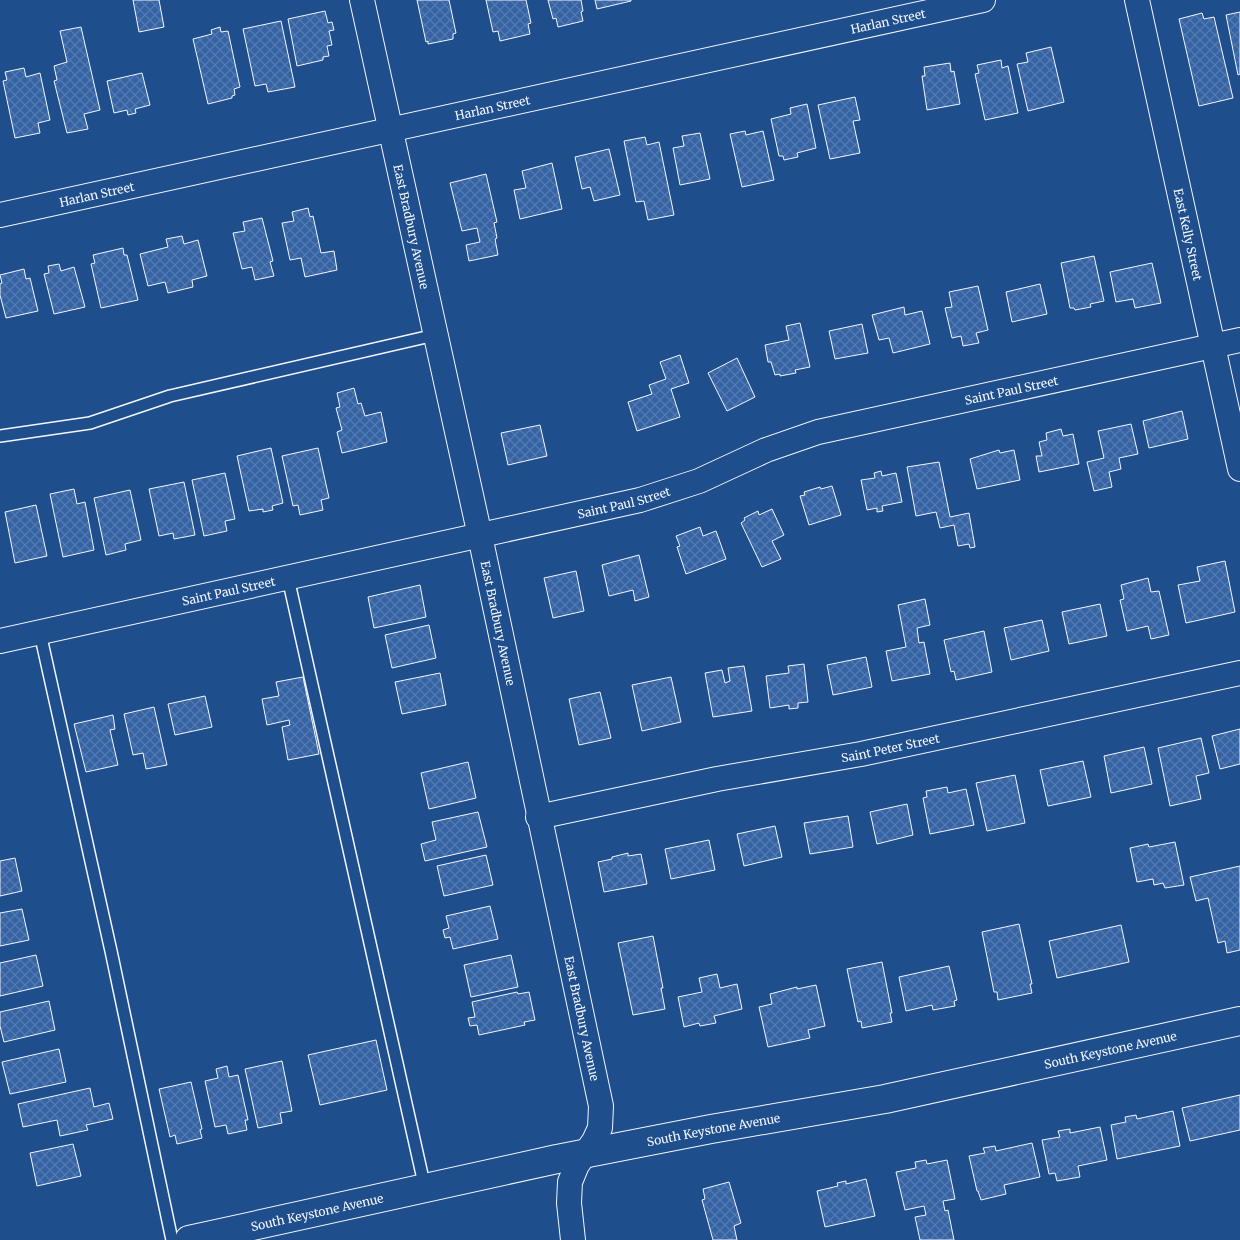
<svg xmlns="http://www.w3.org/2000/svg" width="1240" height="1240" viewBox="0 0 1240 1240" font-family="Merriweather,serif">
	<defs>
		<pattern id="building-cross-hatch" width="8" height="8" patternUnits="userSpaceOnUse" patternTransform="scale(1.25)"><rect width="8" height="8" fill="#3563a3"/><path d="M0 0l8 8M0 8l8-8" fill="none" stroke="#537ab1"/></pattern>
	</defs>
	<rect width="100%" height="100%" fill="#1f4e8c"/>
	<!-- building -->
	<path fill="url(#building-cross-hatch)" stroke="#f2f6ff" d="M133 0H159L164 27 139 32Z
		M417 0H449L456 33 453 34V39L428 44V41L426 42Z
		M486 0H526L531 23 528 24 530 34 500 41 498 31 493 32Z
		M548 0H581L583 11 581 12 583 21 558 27 556 18 553 19Z
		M595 0H631V1L597 9Z
		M325 11 328 23 332 22 334 30 329 31 332 45 327 46 329 56 323 57V60L297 66 288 19Z
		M1240 12V74L1238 75 1226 15Z
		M1202 13 1204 19 1214 17 1233 98 1199 106 1179 19Z
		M281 21 295 87 268 92 266 84 255 86 243 29Z
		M81 27 100 110 84 114 88 129 67 133 54 81 57 80 54 66 67 62 60 31Z
		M220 27 221 32 228 31 240 87 234 89 235 95 232 96V98L208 104 193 39 212 34 211 30Z
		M1051 47 1064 102 1028 111 1017 64 1028 62 1026 53Z
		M1001 60 1002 68 1008 66 1018 113 985 120 975 74 979 73 977 65Z
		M950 63 951 72 954 71 960 104 927 110 922 76H925L924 67Z
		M24 68 26 77 40 73 50 120 38 123 40 133 15 138 3 81 7 80 5 72Z
		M142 73 150 105 135 109 136 113 128 115 127 110 114 113 107 81Z
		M855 97 860 120 853 121 860 153 830 159 818 105Z
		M807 104 816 148 797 153 798 157 784 160 783 156H779L771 119 791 114 790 108Z
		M745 131 746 135 763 131 774 180 742 187 730 134Z
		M700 133 710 179 680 185 673 148 684 146 682 136Z
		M645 137 647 145 659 142 674 215 648 220 644 201 636 202 624 141Z
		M609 149 620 195 594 201 590 187 582 189 575 157Z
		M552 163 562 209 520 219 514 190 526 188 522 171Z
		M486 174 497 222 494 223 497 238 495 239 498 255 469 261 466 245 480 242 477 228 462 231 450 183Z
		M308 208 310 217 313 216 321 253 334 251 337 270 305 277 301 258 290 260 282 223 294 221 292 212Z
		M262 218 273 261 270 262 274 276 255 280 252 267 242 269 233 233 245 231 243 222Z
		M182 236 184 244 198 240 207 276 192 280 193 287 168 293 165 282 148 286 140 254 168 247 166 239Z
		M123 248 124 255H127L138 300 101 308 91 264 95 263 93 255Z
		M1094 256 1104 301 1090 304 1091 307 1075 310 1074 308H1070L1061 263Z
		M1152 263 1161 303 1135 308 1133 299 1116 302 1110 272Z
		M59 264 61 271 74 267 85 307 54 314 44 274 49 273 48 266Z
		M24 269 26 279 30 278 38 311 6 318 0 295V284L2 283 0 275Z
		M1040 284 1047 314 1012 322 1006 292Z
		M978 286 988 330 976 333 979 343 963 346 961 336 952 338 945 308 952 307 949 292Z
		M904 307 905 315 922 311 930 344 893 353 889 338 879 340 872 315Z
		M800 323 810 367 795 370 796 373 780 376V374L775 375 771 362H768L765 345 789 340 786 326Z
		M862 324 868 353 835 359 829 331Z
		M680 355 689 383 671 389 680 417 637 431 628 402 652 394 649 385 666 379 660 362Z
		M737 358 755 397 727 411 708 373Z
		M354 388 358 404 361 403 365 416 381 412 387 442 342 453 337 432 342 430 336 408 340 407 337 393Z
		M1182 411 1188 439 1149 448 1143 421Z
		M1131 424 1138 454 1119 458 1121 469 1109 472 1112 487 1094 491 1087 462 1104 458 1098 431Z
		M540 425 547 456 508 465 501 433Z
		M1061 429 1063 436 1073 434 1079 464 1039 472 1036 456H1042L1039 442 1047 440 1046 433Z
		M271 448 283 503 272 506 273 510 263 512V509L249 511 237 456Z
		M318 448 329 498 321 500 323 510 300 515 298 505 293 506 282 456Z
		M999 450 1000 453 1014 450 1020 480 977 489 970 459Z
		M939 462 950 517 969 513 975 547 970 548 969 544 958 546 954 525 940 528 936 512 916 516 907 467Z
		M881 471 882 476 896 473 902 502 882 506 883 511 877 512V508L867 510 861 480 875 478 874 473Z
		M225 473 235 519 225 521 227 531 204 536 192 480Z
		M184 482 195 535 174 539 173 533 159 536 149 489Z
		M832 486 841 515 809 525 800 496 805 495 804 492 820 487 821 489Z
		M74 489 77 504 85 502 94 550 63 557 50 494Z
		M130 490 141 540 125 544 126 550 106 555 94 498Z
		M36 505 47 556 15 563 5 512Z
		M772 509 784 535 772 541 781 559 762 567 741 523 745 520 744 518 758 511 759 515Z
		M700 527 703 536 716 531 726 559 686 574 677 547 680 546 676 536Z
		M639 555 649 597 635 601 633 590 609 596 602 565Z
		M1225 561 1235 612 1186 623 1178 585 1200 581 1197 567Z
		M576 571 584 611 553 618 544 578Z
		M1148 578 1151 592 1159 591 1169 635 1151 639 1148 626 1127 631 1120 600 1124 599 1121 585Z
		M420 585 426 617 374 628 368 597Z
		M925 599 930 625 917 628 919 643 924 642 930 674 892 681 886 651 906 647 898 605Z
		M1100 604 1107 636 1069 644 1062 612Z
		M1042 620 1049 651 1011 660 1004 628Z
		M429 625 436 658 392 668 385 635Z
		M984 631 992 672 956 680 954 671 951 672 944 640Z
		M866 657 872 687 833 695 827 665Z
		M804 664 808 702 798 703V708L789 709V705L770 708 766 676 789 673 788 666Z
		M744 666 752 711 713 717 705 673 722 670 725 683 730 681 728 668Z
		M440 673 446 705 402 714 395 682Z
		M303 677 319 754 288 760 282 727 290 725 289 720 267 725 262 699 279 696 276 682Z
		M671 677 681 722 642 731 632 685Z
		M600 692 611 738 579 745 569 699Z
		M205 696 212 727 175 735 168 704Z
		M154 707 167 765 146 769 143 753 133 755 124 714Z
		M113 715 115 729 110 730 118 765 86 772 74 724Z
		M1240 729V764L1220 769 1212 736Z
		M1201 738 1209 773 1196 776 1201 799 1170 806 1158 748Z
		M1144 747 1152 784 1111 793 1104 756Z
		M1083 761 1091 797 1048 806 1040 770Z
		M468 762 476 798 429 809 421 773Z
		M1015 775 1025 823 987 831 976 783Z
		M947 787 948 793 966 789 974 825 930 834 923 798 927 797 926 791Z
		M907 804 913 835 877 844 870 812Z
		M478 812 487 847 425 861 421 844 436 840 432 822Z
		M848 816 853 847 810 854 804 823Z
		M775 826 782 857 744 866 737 834Z
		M709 840 715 870 671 879 665 849Z
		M1175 842 1184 885 1165 888 1163 883 1154 885 1153 879 1137 882 1130 848 1148 844 1149 847Z
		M628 853V856L641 854 647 884 604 892 598 862 612 859V857Z
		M486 855 493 885 444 896 437 866Z
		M15 858 22 891 0 896V861Z
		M1240 866V950L1227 953 1225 941 1218 943 1208 898 1196 901 1190 877Z
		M490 906 498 939 453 949 450 937 445 938 443 930 449 928 446 916Z
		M22 909 29 940 0 946V913Z
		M1019 924 1032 984H1030L1032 993 998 1000 997 992H994L982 932Z
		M1121 925 1129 962 1057 978 1049 941Z
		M653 936 663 988H661L665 1009 633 1015 618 943Z
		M36 955 43 986 0 996V963Z
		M511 955 518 987 471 997 464 965Z
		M882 962 892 1013H890L892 1022 862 1028 861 1021 858 1022 847 969Z
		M949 966 957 1000 954 1001 955 1006 933 1010 932 1005 906 1011 899 977Z
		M717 974 720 988 737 984 742 1009 714 1016 716 1023 700 1026 699 1023 684 1027 678 997 702 992 699 978Z
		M816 985 825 1026 808 1030 810 1038 768 1047 759 1007 772 1004 770 994 797 987V989Z
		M517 992 518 994 529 992 535 1020 524 1022 525 1025 479 1035 477 1025 470 1026 468 1018 475 1017 472 1002Z
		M49 1001 55 1030 4 1042 0 1026V1012Z
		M376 1040 387 1090 320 1105 308 1055Z
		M59 1049 66 1082 10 1094 2 1062Z
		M282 1061 292 1111 280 1113 282 1123 258 1128 245 1069Z
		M227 1066 229 1077 238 1075 248 1120H245L247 1130 228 1134 226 1125 215 1127 205 1081 218 1078 216 1069Z
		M191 1082 202 1129 200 1130 202 1138 177 1144 175 1135 170 1137 159 1089Z
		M90 1088 94 1107 109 1103 113 1119 86 1125 88 1130 60 1136 57 1120 23 1127 18 1104Z
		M1240 1095V1130L1190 1141 1182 1108Z
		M1173 1111 1180 1146 1117 1159 1111 1125 1126 1122 1125 1117 1136 1115 1137 1119Z
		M1100 1127 1107 1160 1078 1166 1080 1177 1057 1181 1055 1173 1049 1174 1042 1140 1060 1137 1058 1131 1070 1129V1133Z
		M1032 1143 1040 1177 1004 1185 1006 1194 981 1200 978 1191H977L969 1156 985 1153 983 1148 995 1146 996 1151Z
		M73 1144 81 1176 37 1186 30 1153Z
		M926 1160 927 1164 947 1160 955 1199 943 1201 945 1211 948 1210 954 1240H920L915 1217 926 1215 924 1206 905 1210 896 1172 916 1168 915 1162Z
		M866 1179 875 1216 825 1227 817 1191 838 1186 837 1183 846 1181V1184Z
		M729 1182 741 1223 734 1226 737 1240H713L702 1200 705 1199 703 1189Z"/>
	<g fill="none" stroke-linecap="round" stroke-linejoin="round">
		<defs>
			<path id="service" d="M0 436 90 423 170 396 435 335
				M288 578 425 1188
				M40 633 111 951 172 1240"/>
			<g id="minor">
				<path id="s1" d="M362 0 480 536 601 1106 600 1128 594 1141 577 1165 570 1182 569 1203 573 1240"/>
				<path id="s2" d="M1137 0 1240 469"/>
				<path id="s3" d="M0 215 983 0"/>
				<path id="s4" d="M0 641 640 500 699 481 766 450 818 432 1240 340"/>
				<path id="s5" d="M538 817 717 779 861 754 1240 673"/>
			</g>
			<g id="secondary">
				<path id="s6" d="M189 1240 557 1159 711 1129 885 1099 1240 1021"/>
			</g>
		</defs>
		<!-- service casing -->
		<use href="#service" stroke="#f2f6ff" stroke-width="14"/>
		<!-- minor casing -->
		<use href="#minor" stroke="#f2f6ff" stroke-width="26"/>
		<!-- secondary casing -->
		<use href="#secondary" stroke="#f2f6ff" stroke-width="30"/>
		<!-- service -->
		<use href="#service" stroke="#1f4e8c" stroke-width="11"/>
		<!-- minor -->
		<use href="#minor" stroke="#1f4e8c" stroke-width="24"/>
		<!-- secondary -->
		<use href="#secondary" stroke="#1f4e8c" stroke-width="28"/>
	</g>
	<g text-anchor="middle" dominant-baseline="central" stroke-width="4" stroke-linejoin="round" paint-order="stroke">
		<!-- street labels -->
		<g font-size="12" fill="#f2f6ff" stroke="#1f4e8c">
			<text stroke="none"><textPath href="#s3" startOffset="909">Harlan Street</textPath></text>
			<text stroke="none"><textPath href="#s3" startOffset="504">Harlan Street</textPath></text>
			<text stroke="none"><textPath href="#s3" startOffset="99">Harlan Street</textPath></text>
			<text stroke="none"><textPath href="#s1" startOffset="232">East Bradbury Avenue</textPath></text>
			<text stroke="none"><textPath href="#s2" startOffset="240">East Kelly Street</textPath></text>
			<text stroke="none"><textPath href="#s4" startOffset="1044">Saint Paul Street</textPath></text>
			<text stroke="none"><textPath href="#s4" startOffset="639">Saint Paul Street</textPath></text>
			<text stroke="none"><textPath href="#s4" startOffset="234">Saint Paul Street</textPath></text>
			<text stroke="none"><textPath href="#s1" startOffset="638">East Bradbury Avenue</textPath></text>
			<text stroke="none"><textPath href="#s5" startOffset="359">Saint Peter Street</textPath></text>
			<text stroke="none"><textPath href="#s1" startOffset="1042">East Bradbury Avenue</textPath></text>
			<text stroke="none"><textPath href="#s6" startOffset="941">South Keystone Avenue</textPath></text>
			<text stroke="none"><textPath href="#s6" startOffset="536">South Keystone Avenue</textPath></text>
			<text stroke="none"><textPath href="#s6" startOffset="131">South Keystone Avenue</textPath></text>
		</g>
	</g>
</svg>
